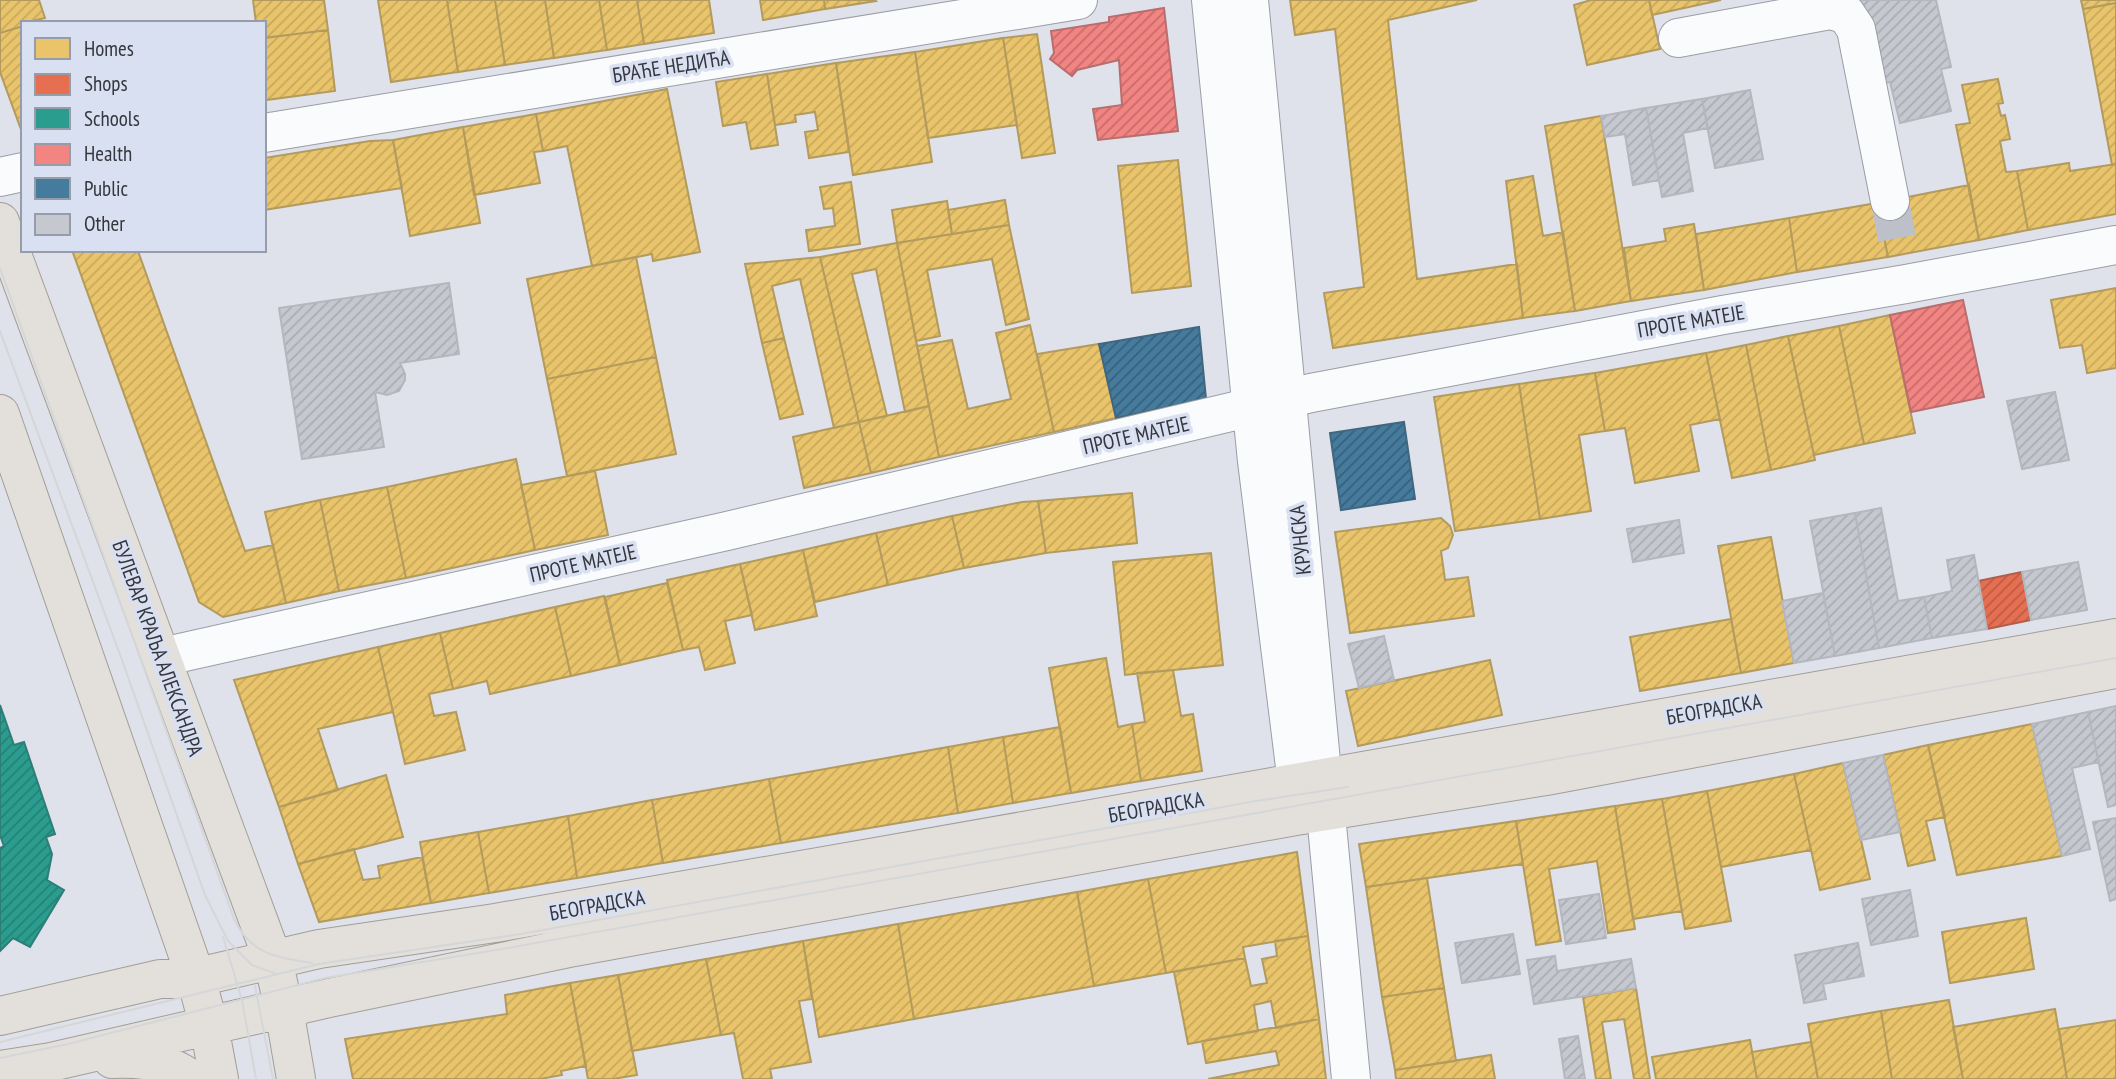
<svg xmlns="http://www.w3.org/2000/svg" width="2116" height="1079" viewBox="0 0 2116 1079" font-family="'PT Sans Narrow',sans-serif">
	<defs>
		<pattern id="homes-hatch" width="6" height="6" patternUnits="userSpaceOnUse" patternTransform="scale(1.75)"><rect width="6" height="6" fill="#e9c46a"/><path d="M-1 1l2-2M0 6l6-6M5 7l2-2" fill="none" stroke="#c8a95d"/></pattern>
		<pattern id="shops-hatch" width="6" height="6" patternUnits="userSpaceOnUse" patternTransform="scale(1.75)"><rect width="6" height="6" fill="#e76f51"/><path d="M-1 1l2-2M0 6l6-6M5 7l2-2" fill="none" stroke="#bc5c45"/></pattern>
		<pattern id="schools-hatch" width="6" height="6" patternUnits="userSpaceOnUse" patternTransform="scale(1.75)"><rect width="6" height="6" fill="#2a9d8f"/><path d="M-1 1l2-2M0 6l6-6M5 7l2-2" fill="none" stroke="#258176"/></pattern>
		<pattern id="health-hatch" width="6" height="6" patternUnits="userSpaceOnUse" patternTransform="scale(1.75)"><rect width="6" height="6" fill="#f28482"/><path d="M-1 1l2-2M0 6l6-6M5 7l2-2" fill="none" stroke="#c56d6c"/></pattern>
		<pattern id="public-hatch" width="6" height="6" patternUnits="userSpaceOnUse" patternTransform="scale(1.75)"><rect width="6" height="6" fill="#457b9d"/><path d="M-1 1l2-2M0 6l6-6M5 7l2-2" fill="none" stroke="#38607a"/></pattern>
		<pattern id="building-hatch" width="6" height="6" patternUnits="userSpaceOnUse" patternTransform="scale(1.75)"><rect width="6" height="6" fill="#c5c8cf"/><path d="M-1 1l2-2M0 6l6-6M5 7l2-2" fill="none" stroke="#aaacb3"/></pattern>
	</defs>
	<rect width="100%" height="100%" fill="#dfe2eb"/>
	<!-- homes -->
	<path fill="url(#homes-hatch)" stroke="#b39a5d" stroke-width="2" d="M0 0H39L45 18 23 23V26L0 33Z
		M253 0H324L328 30 264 38V23H256Z
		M378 0H447L458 72 391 82Z
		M447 0H495L505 65 458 72Z
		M495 0H545L554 58 505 65Z
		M545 0H599L607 50 554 58Z
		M599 0H637L644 44 607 50Z
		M637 0H709L714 33 644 44Z
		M760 0H824L825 9 763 20Z
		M824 0H875L876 1 825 9Z
		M1290 0H1477L1388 20 1417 279 1517 264 1523 318 1333 348 1324 293 1364 287 1335 29 1295 35Z
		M1591 0H1649L1660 49 1587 65 1574 5Z
		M1649 0H1721L1652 15Z
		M2081 0H2116V3L2083 9Z
		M2116 3V164L2112 165 2083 9Z
		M23 26V135L0 72V33Z
		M328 30 335 91 266 100 264 38Z
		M1037 34 1055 153 1022 158 1003 38Z
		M1003 38 1017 125 928 138 915 52Z
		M915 52 932 162 853 175 836 63Z
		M836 63 849 152 809 158 805 132 818 130 815 112 795 115 796 122 775 125 767 74Z
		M767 74 778 145 751 149 746 122 723 126 716 82Z
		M1998 79 2003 103 1998 104 2001 116 2005 115 2010 139 2000 141 2006 172 2017 171 2028 230 1979 240 1956 125 1970 123 1962 85Z
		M667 89 700 252 653 261 652 254 592 266 567 146 543 151 536 114Z
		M536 114 543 151 534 152 540 183 474 195 463 127Z
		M1601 116 1631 301 1575 311 1545 126Z
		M463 127 480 223 410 236 393 140Z
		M393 140 402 188 264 210V158L370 141Z
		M1178 160 1191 286 1132 293 1118 166Z
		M2069 163 2070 171 2116 164V214L2028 230 2017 171Z
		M1533 176 1543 236 1563 232 1575 311 1523 318 1506 181Z
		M851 182 860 244 809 251 806 230 835 226 833 208 824 209 820 187Z
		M1969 185 1979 240 1888 257 1877 203Z
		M1005 200 1009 225 952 234 948 210Z
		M947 201 952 234 897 243 892 210Z
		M1877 203 1888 257 1797 272 1789 218Z
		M1789 218 1797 272 1704 290 1696 234Z
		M1694 224 1704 290 1631 301 1624 248 1666 241 1664 229Z
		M1009 225 1029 319 1006 325 992 259 927 270 940 336 916 341 897 243Z
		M897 243 929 406 905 412 876 269 852 274 887 416 859 422 820 257Z
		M72 250H140L138 251 245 551 273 545 286 603 223 617 199 602Z
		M636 257 656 357 547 379 527 279Z
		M820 257 859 422 834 428 800 279 772 286 784 338 762 343 745 264Z
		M2116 288V368L2087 373 2082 345 2060 348 2051 300Z
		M1890 315 1915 433 1864 444 1839 326Z
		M1030 325 1054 432 939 457 917 346 952 340 968 409 1011 399 996 333Z
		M1839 326 1864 444 1814 455 1788 336Z
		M1788 336 1815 460 1771 470 1746 345Z
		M784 338 803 414 780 419 762 343Z
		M1099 344 1116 418 1054 432 1037 354Z
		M1746 345 1771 470 1732 478 1706 353Z
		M1706 353 1720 419 1690 425 1699 471 1635 483 1625 428 1605 431 1595 373Z
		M656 357 676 454 567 476 547 379Z
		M1595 373 1605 431 1579 435 1591 511 1540 519 1519 384Z
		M1519 384 1540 519 1455 531 1434 397Z
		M929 406 939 457 871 473 859 422Z
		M859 422 871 473 804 488 793 437Z
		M516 459 535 550 406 578 387 487Z
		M595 471 608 535 535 550 521 485Z
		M387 487 406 578 339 591 320 500Z
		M1132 493 1137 543 1046 553 1038 501Z
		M320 500 339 591 286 603 265 512Z
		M1038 501 1046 553 964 568 952 516 1022 502Z
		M952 516 964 568 888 585 876 533Z
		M1441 518 1450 526 1453 535 1448 548 1441 551 1445 580 1468 577 1474 616 1350 633 1335 532Z
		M876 533 888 585 815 602 803 550Z
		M1771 537 1794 663 1741 673 1718 546Z
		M803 550 817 616 755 630 740 564Z
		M1211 553 1223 665 1125 675 1113 562Z
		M740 564 752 615 725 621 735 663 705 670 699 647 683 650 667 580Z
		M667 583 683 650 620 665 605 597Z
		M604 596 620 665 571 676 555 607Z
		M555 607 571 676 490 694 487 681 453 689 440 633Z
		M1731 619 1741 673 1640 691 1630 637Z
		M440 633 453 689 429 694 434 716 456 712 465 750 405 764 378 647Z
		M378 647 393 712 318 729 338 790 279 807 234 680Z
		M1106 658 1118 727 1132 724 1141 781 1071 793 1049 668Z
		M1490 660 1502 715 1358 746 1346 691Z
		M1173 670 1181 716 1193 714 1202 771 1141 781 1132 724 1145 722 1137 673Z
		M2032 724 2062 856 1957 875 1928 745Z
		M1060 727 1071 793 1013 803 1003 737Z
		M1003 737 1013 803 958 813 948 747Z
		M1928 745 1945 817 1926 821 1935 860 1908 866 1883 755Z
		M948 747 958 813 781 843 769 779Z
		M1843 763 1870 879 1820 890 1794 774Z
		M1794 774 1811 850 1721 867 1707 791Z
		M386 775 403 837 298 864 279 807Z
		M769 779 781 843 663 863 652 800Z
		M1707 791 1731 921 1685 929 1662 799Z
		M1662 799 1682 911 1633 919 1615 806Z
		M652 800 663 863 577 878 568 816Z
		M1615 806 1635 929 1608 933 1597 861 1549 869 1561 941 1536 945 1516 821Z
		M568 816 577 878 489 893 478 832Z
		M1516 821 1523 864 1366 887 1359 844Z
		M478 832 489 893 431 903 420 842Z
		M354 849 363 880 380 878 378 866 422 857 431 903 319 922 298 864Z
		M1297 852 1308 936 1243 947 1245 958 1166 973 1148 879Z
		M1427 878 1444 988 1382 997 1366 887Z
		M1148 879 1166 973 1094 986 1077 892Z
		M1077 892 1094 986 914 1019 898 924Z
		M2026 918 2034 969 1950 983 1942 932Z
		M898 924 914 1019 819 1037 803 941Z
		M1308 936 1319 1019 1276 1028 1271 1001 1254 1005 1258 1031 1188 1044 1174 972 1245 958 1251 986 1267 983 1262 959 1277 956 1275 941Z
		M803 941 812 999 799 1001 811 1062 770 1069 772 1079H743L734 1033 721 1035 706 959Z
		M706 959 721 1035 632 1051 618 975Z
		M618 975 637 1075 613 1079H588L570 983Z
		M570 983 586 1066 561 1071 562 1075 540 1079H353L345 1039 507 1014 505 995Z
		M1444 988 1456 1061 1395 1070 1382 997Z
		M1636 988 1650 1079H1634L1624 1019 1602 1022 1611 1079H1596L1583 997Z
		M1949 1000 1963 1079H1892L1881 1011Z
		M2055 1009 2067 1079H1963L1953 1027Z
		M1881 1011 1892 1079H1818L1808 1024Z
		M1319 1019 1326 1079H1208L1279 1065 1276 1051 1206 1063 1202 1041Z
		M2116 1020V1079H2067L2059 1029Z
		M1750 1040 1757 1079H1656L1652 1057Z
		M1811 1042 1818 1079H1757L1752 1052Z
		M1491 1055 1495 1079H1396L1395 1070Z"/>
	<!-- shops -->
	<path fill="url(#shops-hatch)" stroke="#b25e4b" stroke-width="2" d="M2022 572 2031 620 1987 629 1978 581Z"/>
	<!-- schools -->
	<path fill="url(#schools-hatch)" stroke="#2d7e77" stroke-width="2" d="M0 705 14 745 24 742 55 834 46 837 52 854 47 880 64 890 30 947 13 938 0 951V848L4 846 0 835Z"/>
	<!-- health -->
	<path fill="url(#health-hatch)" stroke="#b96d6e" stroke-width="2" d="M1164 8 1178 131 1098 140 1093 109 1122 105 1119 60 1077 70 1072 76 1050 59 1054 53 1051 31 1109 22V17Z
		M1963 300 1984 397 1911 412 1890 315Z"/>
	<!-- public -->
	<path fill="url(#public-hatch)" stroke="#406780" stroke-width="2" d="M1199 327 1206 399 1116 418 1099 344Z
		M1404 422 1415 499 1341 510 1330 433Z"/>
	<!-- building -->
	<path fill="url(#building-hatch)" stroke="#b4b7be" stroke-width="2" d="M1860 0H1936L1951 67 1941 69 1951 111 1900 123 1890 82 1880 84Z
		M1750 90 1763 159 1715 168 1702 99Z
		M1702 99 1708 128 1683 133 1693 191 1662 197 1646 108Z
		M1646 108 1659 180 1633 185 1625 134 1605 137 1601 116Z
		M449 283 459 354 400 363 405 374V380L399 391 387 395 375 392 384 447 302 459 279 308Z
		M2055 392 2069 460 2022 469 2007 401Z
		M1881 508 1898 601 1924 597 1932 638 1879 648 1855 513Z
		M1855 513 1879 648 1835 656 1810 521Z
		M1679 520 1684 553 1633 562 1627 529Z
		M1974 555 1987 629 1932 638 1924 597 1952 591 1947 560Z
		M2078 562 2087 610 2031 620 2022 572Z
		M1823 593 1835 656 1794 663 1782 601Z
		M1384 636 1394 680 1359 688 1348 644Z
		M2116 706V805L2108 807 2088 712Z
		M2088 712 2099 762 2072 768 2090 849 2062 856 2032 724Z
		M1883 755 1900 832 1861 840 1843 763Z
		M2116 818V899L2110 901 2093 822Z
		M1910 890 1918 936 1871 945 1862 899Z
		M1599 894 1606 938 1566 944 1559 900Z
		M1513 934 1520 974 1462 983 1455 943Z
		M1858 943 1864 976 1823 984 1826 999 1804 1003 1795 955Z
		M1555 956 1557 971 1631 959 1636 988 1534 1004 1527 960Z
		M1578 1036 1585 1079H1565L1559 1039Z"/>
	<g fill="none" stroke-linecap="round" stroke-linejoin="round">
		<!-- minor-tunnel -->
		<path stroke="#bdc0c8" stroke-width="38" stroke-dasharray="38 19" stroke-linecap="butt" d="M1890 201 1900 255"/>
		<defs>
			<path id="minor" d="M1211 0 1257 461 1301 815
				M1249 0 1351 1079
				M1678 38 1830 10 1846 14 1856 29 1890 201
				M264 133 1078 0
				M0 177 23 172
				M162 657 727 531 1311 393 1723 315 1906 284 2116 245"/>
			<path id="major" d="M0 222 273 960 284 1009 296 1079
				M0 414 196 978 209 1026 219 1079
				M0 1016 160 979H189L319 949 495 923 876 857 2116 638
				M112 1059C145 1058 163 1060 191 1079
				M0 1070 51 1062 329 998 574 947 1301 815 1546 776 2116 669"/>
		</defs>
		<!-- minor casing -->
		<use href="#minor" stroke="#9b9da4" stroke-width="40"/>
		<!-- major casing -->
		<use href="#major" stroke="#a29e97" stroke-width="40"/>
		<!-- minor -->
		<use href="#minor" stroke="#fafbfc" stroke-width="38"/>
		<!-- major -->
		<use href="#major" stroke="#e3e0dc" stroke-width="38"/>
		<!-- tram -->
		<path stroke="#d5d6d8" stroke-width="2" d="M0 268 234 919C251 955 276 957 312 963
			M0 331 122 660 205 895 228 941 252 965 277 974
			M223 937 242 1000 256 1079
			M255 986 273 1079
			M0 1042 319 964 521 934 1256 801 1348 787
			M0 1058 68 1044 325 978 508 948 2116 658"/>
	</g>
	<g text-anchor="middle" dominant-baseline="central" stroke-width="7" stroke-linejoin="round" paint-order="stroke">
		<!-- street labels -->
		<g font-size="21" fill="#35373e" stroke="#d9e0f1">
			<text transform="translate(671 66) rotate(-9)">БРАЋЕ НЕДИЋА</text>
			<text transform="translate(1691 321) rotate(-10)">ПРОТЕ МАТЕЈЕ</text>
			<text transform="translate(1136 435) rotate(-13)">ПРОТЕ МАТЕЈЕ</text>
			<text transform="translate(1300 540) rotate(-96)">КРУНСКА</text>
			<text transform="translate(583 563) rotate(-13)">ПРОТЕ МАТЕЈЕ</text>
			<text transform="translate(158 648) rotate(70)">БУЛЕВАР КРАЉА АЛЕКСАНДРА</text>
			<text transform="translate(1714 709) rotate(-10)">БЕОГРАДСКА</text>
			<text transform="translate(1156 807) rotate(-10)">БЕОГРАДСКА</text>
			<text transform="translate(597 905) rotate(-10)">БЕОГРАДСКА</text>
		</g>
	</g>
	<!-- legend -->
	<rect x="21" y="21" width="245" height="231" fill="#d9e0f1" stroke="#979ca9" stroke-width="2"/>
	<rect x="35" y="38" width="35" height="21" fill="#e9c46a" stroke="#979ca9" stroke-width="2"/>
	<text x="84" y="56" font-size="21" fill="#35373e">Homes</text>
	<rect x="35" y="74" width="35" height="21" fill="#e76f51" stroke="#979ca9" stroke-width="2"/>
	<text x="84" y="91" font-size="21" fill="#35373e">Shops</text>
	<rect x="35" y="108" width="35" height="21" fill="#2a9d8f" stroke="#979ca9" stroke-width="2"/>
	<text x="84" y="126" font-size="21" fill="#35373e">Schools</text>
	<rect x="35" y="144" width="35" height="21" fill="#f28482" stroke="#979ca9" stroke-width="2"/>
	<text x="84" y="161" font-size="21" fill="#35373e">Health</text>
	<rect x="35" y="178" width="35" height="21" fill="#457b9d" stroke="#979ca9" stroke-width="2"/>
	<text x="84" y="196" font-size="21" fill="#35373e">Public</text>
	<rect x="35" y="214" width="35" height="21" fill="#c5c8cf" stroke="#979ca9" stroke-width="2"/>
	<text x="84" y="231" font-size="21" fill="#35373e">Other</text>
</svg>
